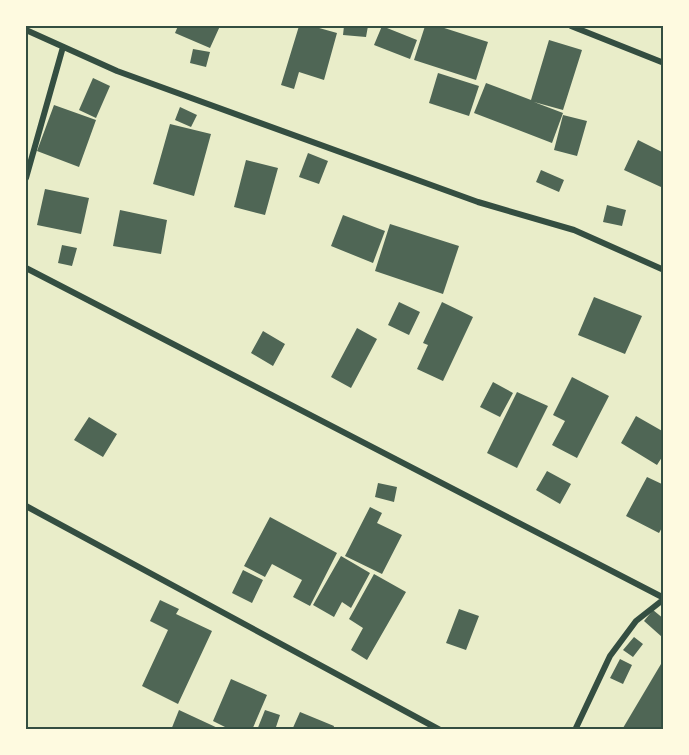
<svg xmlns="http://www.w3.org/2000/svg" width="689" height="755" viewBox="0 0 689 755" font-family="Jost,sans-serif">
	<rect width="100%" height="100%" fill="#e9edc9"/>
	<!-- building -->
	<path fill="#4f6655" d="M178 26H220L210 48 175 33Z
		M299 26H312L337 33 324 80 299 72 294 89 281 85Z
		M344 26H368L366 37 343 35Z
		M382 26 417 40 410 59 374 45Z
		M425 26H438L488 42 476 80 414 60Z
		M549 40 582 50 563 110 534 102 563 113 552 143 474 113 486 83 531 100Z
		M193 49 210 52 206 67 190 63Z
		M438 73 479 86 469 116 429 103Z
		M93 78 110 86 96 118 79 110Z
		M54 105 96 120 79 167 37 151Z
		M180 107 197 115 191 127 175 120Z
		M563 115 587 121 577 156 554 150Z
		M170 124 211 134 194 196 153 184Z
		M638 140 664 153 661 187 624 170Z
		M308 153 328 161 319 184 299 177Z
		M246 160 278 168 265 215 234 207Z
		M541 170 564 180 559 192 536 182Z
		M45 189 89 198 81 234 37 225Z
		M607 205 626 210 622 226 603 222Z
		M120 210 167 220 161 254 113 246Z
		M343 215 385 231 373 263 331 246Z
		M390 224 459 246 443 294 375 271Z
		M62 245 77 248 72 266 58 263Z
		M594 297 642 316 625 354 578 335Z
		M399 302 420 312 409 335 388 325Z
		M442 302 473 317 443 381 417 369 428 345 423 343Z
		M357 328 377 339 351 388 331 377Z
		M263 331 285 344 273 366 251 353Z
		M572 377 609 396 577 458 552 445 565 421 553 415Z
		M493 382 513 393 500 417 480 407Z
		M517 392 548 406 517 468 487 453Z
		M636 416 664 432V454L657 465 621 443Z
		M89 417 117 434 103 457 74 440Z
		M547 471 571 484 560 504 536 490Z
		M647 477 664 485V524L659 533 626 516Z
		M378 483 397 487 394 502 375 497Z
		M370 507 382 513 377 523 402 535 382 574 345 556Z
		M270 517 337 553 310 606 293 597 302 580 272 564 265 577 244 566Z
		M341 556 370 573 351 608 342 602 334 617 313 605Z
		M243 570 263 580 252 603 232 593Z
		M374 574 406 592 367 660 351 650 363 628 349 619Z
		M160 600 179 609 176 614 212 631 178 704 142 686 168 630 150 621Z
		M459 609 479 616 466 650 446 643Z
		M653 610 664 619 662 637 644 621Z
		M634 637 643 644 633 657 623 650Z
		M620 659 632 665 623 684 610 678Z
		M661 664 664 665V730H625L623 728Z
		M231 679 267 695 252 730H231L213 721Z
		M179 710 222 730H171Z
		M265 710 280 715 275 730H257Z
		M300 712 334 726 333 730H292Z"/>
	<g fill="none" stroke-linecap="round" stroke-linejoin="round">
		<!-- minor -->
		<path stroke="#344e41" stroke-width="6" d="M571 26 664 63
			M26 30 117 71 478 202 574 230 664 270
			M26 178 63 47
			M26 268 664 598
			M26 506 440 730
			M575 730 610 656 636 621 664 599"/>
	</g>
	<!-- border -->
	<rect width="689" height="755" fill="none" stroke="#fefae0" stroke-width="54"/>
	<rect x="27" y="27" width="635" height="701" fill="none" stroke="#344e41" stroke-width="2"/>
</svg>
